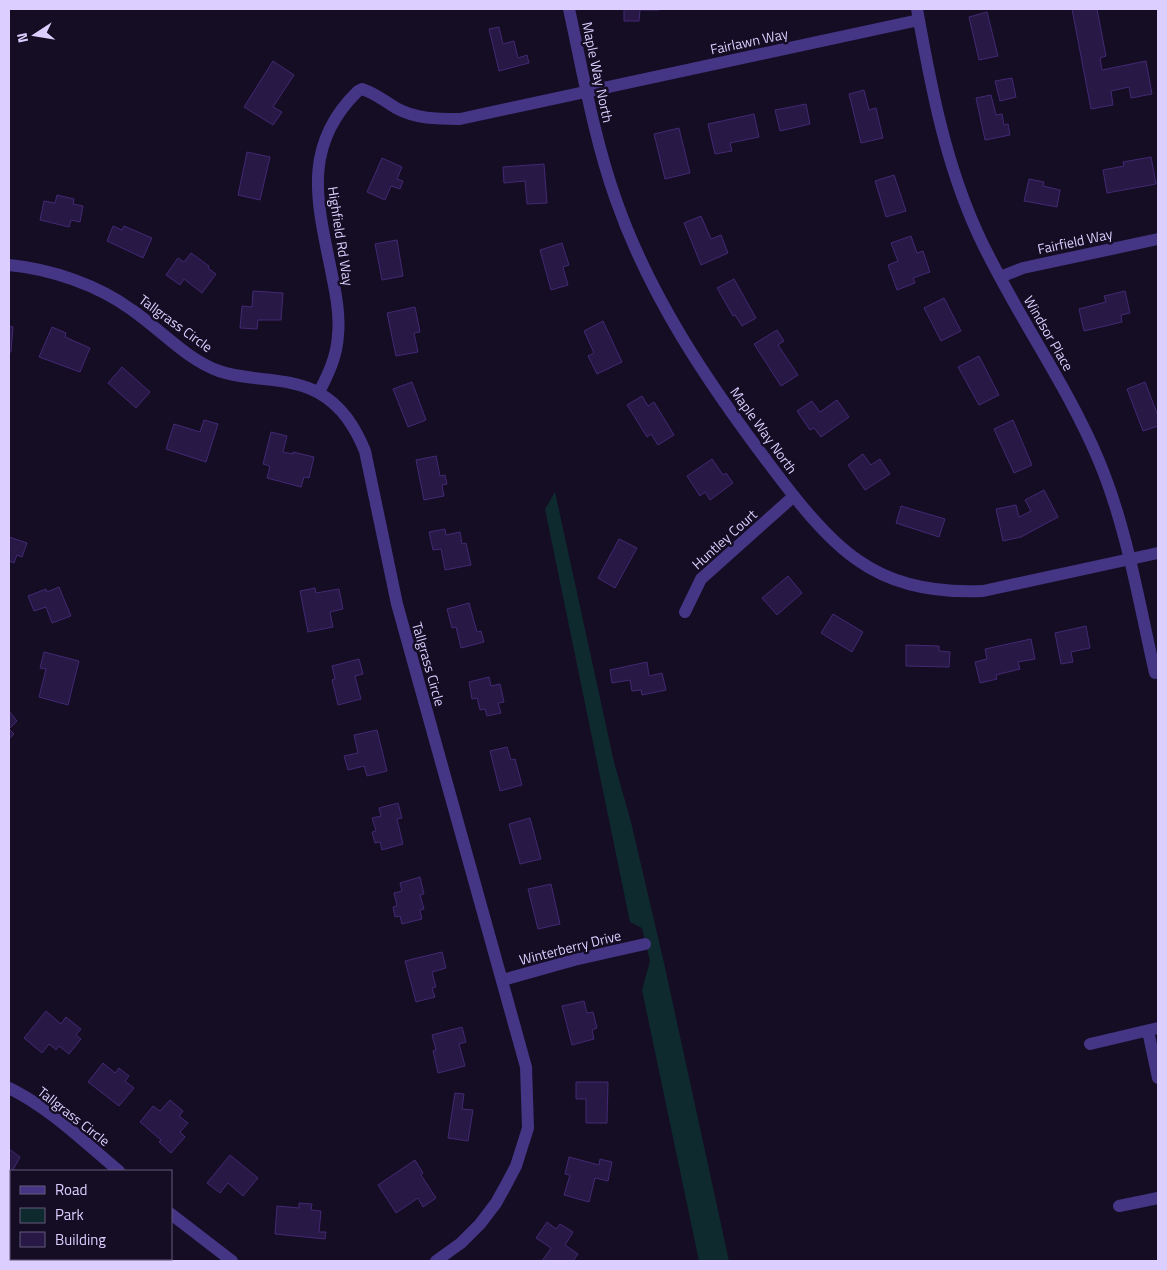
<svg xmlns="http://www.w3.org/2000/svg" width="1167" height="1270" viewBox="0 0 1167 1270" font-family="'Titillium Web',sans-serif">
	<rect width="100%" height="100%" fill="#140d24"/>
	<!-- green -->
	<path fill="#0f2a2e" d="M555 492 614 762 631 822 664 963 729 1261H699L642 990 650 961 642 928 630 922 545 509Z"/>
	<!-- building -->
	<path fill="#281846" stroke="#432873" d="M624 9H659V10H640L639 21H624Z
		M1072 9H1097L1106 56 1100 58 1102 70 1146 61 1152 94 1131 98 1129 87 1111 91 1113 105 1091 109Z
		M987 12 998 56 979 60 969 17Z
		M499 27 503 44 514 41 518 58 527 55 529 63 499 71 489 29Z
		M273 61 294 75 273 107 282 112 273 125 244 107Z
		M1012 78 1016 97 1000 101 995 81Z
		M864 90 869 110 876 108 883 138 861 143 849 94Z
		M991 95 996 115 1002 114 1004 125 1008 124 1010 135 985 140 976 98Z
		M806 104 810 124 780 131 775 110Z
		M754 114 759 137 730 143 732 151 715 154 708 124Z
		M679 128 690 173 665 179 654 134Z
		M247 152 270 157 260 200 238 195Z
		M1151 157 1156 184 1107 193 1103 170 1124 166 1123 162Z
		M382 158 402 167 397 179 403 181 400 189 391 186 385 200 367 192Z
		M544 164 547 203 527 204 525 181 504 183 503 167Z
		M894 175 906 211 886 217 875 181Z
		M1029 179 1044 182 1043 186 1060 190 1057 207 1024 201Z
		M57 195 74 199 73 204 83 206 80 222 71 220 69 227 40 220 44 201 55 203Z
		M701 216 711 239 721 235 728 253 701 265 684 223Z
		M113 226 122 230 124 226 152 238 143 258 107 241Z
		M911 236 917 253 923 251 930 272 913 278 915 283 897 290 888 265 898 261 891 243Z
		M397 240 403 276 382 280 375 244Z
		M562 243 569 265 563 267 568 285 551 290 540 250Z
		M191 253 209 266 208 268 216 274 202 293 184 279 180 285 166 275 178 258 184 262Z
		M734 279 756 318 742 326 735 315 733 316 717 288Z
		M253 291 283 293 281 320H258L257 329 240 328 242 306 252 307Z
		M1125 291 1130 313 1121 315 1122 322 1084 331 1079 309 1106 302 1104 296Z
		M944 298 961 331 941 341 924 308Z
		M415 307 420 332 414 333 418 352 396 356 387 313Z
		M603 321 622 362 597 374 588 356 594 353 584 331Z
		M9 326 13 327 11 352H9Z
		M52 327 66 333 65 337 90 348 80 372 39 357Z
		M777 330 784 341 778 345 798 375 781 386 754 344Z
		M979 356 999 395 979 405 958 367Z
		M122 367 150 392 136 408 108 383Z
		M412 382 426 420 408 427 393 389Z
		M1145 382 1158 416V426L1143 431 1127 389Z
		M642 396 648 406 654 402 674 435 658 445 651 434 647 437 627 405Z
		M837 400 849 417 821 437 814 428 810 430 797 411 812 401 820 412Z
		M204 420 218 424 206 462 166 449 174 424 200 432Z
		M1013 420 1032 465 1014 473 994 429Z
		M271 432 287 436 283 452 293 454V452L314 457 309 478 304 477 301 487 267 478 270 466 263 464Z
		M863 454 871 465 880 459 890 474 865 490 848 465Z
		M436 456 440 476 445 475 447 484 442 485 444 496 424 500 416 460Z
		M712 459 723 475 726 473 733 483 710 500 705 492 700 496 687 476Z
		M1044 490 1058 517 1021 537 1003 541 996 509 1016 505 1019 517 1031 511 1025 500Z
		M901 506 945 519 939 537 896 523Z
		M445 529 446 535 460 532 462 544 466 543 471 565 445 570 441 549 433 550 429 532Z
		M9 537 27 543 22 557 17 555 14 563 9 561Z
		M619 539 637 548 615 588 598 578Z
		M788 576 802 593 777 615 762 598Z
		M59 587 71 616 52 623 46 607 34 611 28 596 46 589 47 592Z
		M315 588 316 593 339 589 343 609 330 612 333 627 308 632 300 591Z
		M469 603 477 632 481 631 484 642 461 648 456 627 452 628 447 609Z
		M833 614 863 632 852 652 821 633Z
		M1086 626 1090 648 1071 652 1073 662 1061 664 1055 633Z
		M1031 639 1035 659 1018 662 1020 669 996 675 997 679 980 683 975 662 987 659 985 649Z
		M906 645 939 646V651L950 652 949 667 906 666Z
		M44 652 79 661 68 705 39 697 46 669 40 668Z
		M359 659 363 674 355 676 361 699 338 705 332 680 335 679 332 666Z
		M647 662 649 676 662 673 666 690 642 695 641 690 632 691 630 680 612 683 610 670Z
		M489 677 491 686 500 684 504 702 498 703 501 713 487 716 485 709 480 710 477 698 472 699 469 682Z
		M9 711 17 721 9 729 14 734 9 739Z
		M377 730 387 771 367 776 364 766 348 770 344 756 358 753 354 735Z
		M507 747 511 760 515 759 522 785 500 791 490 751Z
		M398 803 402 818 397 819 403 844 382 850 380 842 375 843 372 832 376 831 372 818 381 816 379 808Z
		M530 818 541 859 520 864 509 824Z
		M420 877 424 894 420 895 424 909 420 910 422 919 402 924 400 916 395 917 393 907 397 906 394 893 402 891 400 883Z
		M551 884 560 924 538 929 528 889Z
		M442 952 446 968 432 972 436 987 432 988 435 997 416 1002 405 961Z
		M584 1001 587 1013 593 1012 597 1028 592 1030 594 1039 572 1045 562 1006Z
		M46 1011 61 1024 66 1017 81 1029 76 1035 81 1039 69 1054 59 1046 56 1050 49 1044 42 1053 24 1038Z
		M462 1027 466 1042 459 1044 465 1066 438 1073 433 1051 436 1050 432 1035Z
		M103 1063 115 1073 119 1068 129 1076 125 1081 134 1088 119 1106 88 1082Z
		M576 1082H608L607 1123H586V1099H576Z
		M455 1093 464 1094 462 1109 473 1110 468 1141 448 1138Z
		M170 1100 183 1111 179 1116 188 1123 180 1132 185 1137 171 1153 159 1142 161 1140 140 1122 153 1106 160 1111Z
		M9 1149 20 1157 9 1177Z
		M230 1155 258 1178 243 1196 228 1183 220 1193 207 1183Z
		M569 1157 599 1165 600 1159 612 1162 608 1181 595 1178 589 1202 564 1195 570 1175 565 1174Z
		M415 1160 423 1173 421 1175 436 1198 423 1207 418 1198 396 1213 378 1185Z
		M299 1203 312 1204 311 1210 321 1211 319 1232H326L325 1239 275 1234 277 1206 299 1208Z
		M547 1222 556 1229 560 1224 573 1232 565 1245 578 1254 573 1261H542L551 1248 536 1238Z
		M107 1259H142L145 1261H109Z"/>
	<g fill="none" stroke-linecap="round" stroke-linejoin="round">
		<!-- minor -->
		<path stroke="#453585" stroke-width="12" d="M569 9C583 73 594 138 616 200 650 297 708 383 770 465 794 497 826 539 859 561 896 587 939 593 983 591L1158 553
			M917 9C931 87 945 162 978 234 1014 312 1066 382 1099 461 1127 528 1139 603 1155 673
			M9 265C51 269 98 285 132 310 161 330 186 359 219 371 251 382 289 376 319 393 342 406 355 427 365 451L397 604 526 1067 528 1128 516 1166 506 1185 496 1203 480 1224 461 1243 436 1261
			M1000 277 1023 268 1158 239
			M319 392C328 375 337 356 338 335 340 315 336 295 332 275 318 205 300 147 358 91L362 89C375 93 384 101 396 108 416 119 437 119 460 119L919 20
			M685 612 701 579 794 496
			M503 980 574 960 645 944
			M1148 1031 1158 1078
			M1090 1044 1158 1028
			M9 1088C50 1108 84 1142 119 1171
			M1119 1206 1158 1198
			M171 1214 232 1261"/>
	</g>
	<g text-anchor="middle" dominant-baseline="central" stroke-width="5" stroke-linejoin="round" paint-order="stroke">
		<!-- street labels -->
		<g font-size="14" fill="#dccfff" stroke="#140d24">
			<text transform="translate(749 41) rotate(-12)">Fairlawn Way</text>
			<text transform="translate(598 72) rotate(78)">Maple Way North</text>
			<text transform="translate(341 236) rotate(81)">Highfield Rd Way</text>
			<text transform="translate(1075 241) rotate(-12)">Fairfield Way</text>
			<text transform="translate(176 323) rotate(36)">Tallgrass Circle</text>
			<text transform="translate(1049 333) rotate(60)">Windsor Place</text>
			<text transform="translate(764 430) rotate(54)">Maple Way North</text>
			<text transform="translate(724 539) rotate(-42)">Huntley Court</text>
			<text transform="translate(429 664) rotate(74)">Tallgrass Circle</text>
			<text transform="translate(570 947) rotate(-14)">Winterberry Drive</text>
			<text transform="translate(74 1116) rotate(38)">Tallgrass Circle</text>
		</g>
	</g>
	<!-- border -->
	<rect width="1167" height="1270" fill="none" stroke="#dccfff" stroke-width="20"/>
	<!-- legend -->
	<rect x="10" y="1170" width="162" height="90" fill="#140d24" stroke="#645b7c"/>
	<rect x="20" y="1186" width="25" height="8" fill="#453585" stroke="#645b7c"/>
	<text x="55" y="1195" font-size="15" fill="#dccfff">Road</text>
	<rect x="20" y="1208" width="25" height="15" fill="#0f2a2e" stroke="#645b7c"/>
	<text x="55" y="1220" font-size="15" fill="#dccfff">Park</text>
	<rect x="20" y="1232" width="25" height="15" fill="#281846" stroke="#645b7c"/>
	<text x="55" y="1245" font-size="15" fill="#dccfff">Building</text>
	<!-- north arrow -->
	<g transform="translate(35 35) rotate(258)" stroke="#140d24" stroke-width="4" paint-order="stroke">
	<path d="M0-4L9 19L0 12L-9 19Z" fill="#dccfff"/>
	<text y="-8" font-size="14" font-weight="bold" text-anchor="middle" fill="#dccfff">N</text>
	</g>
</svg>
